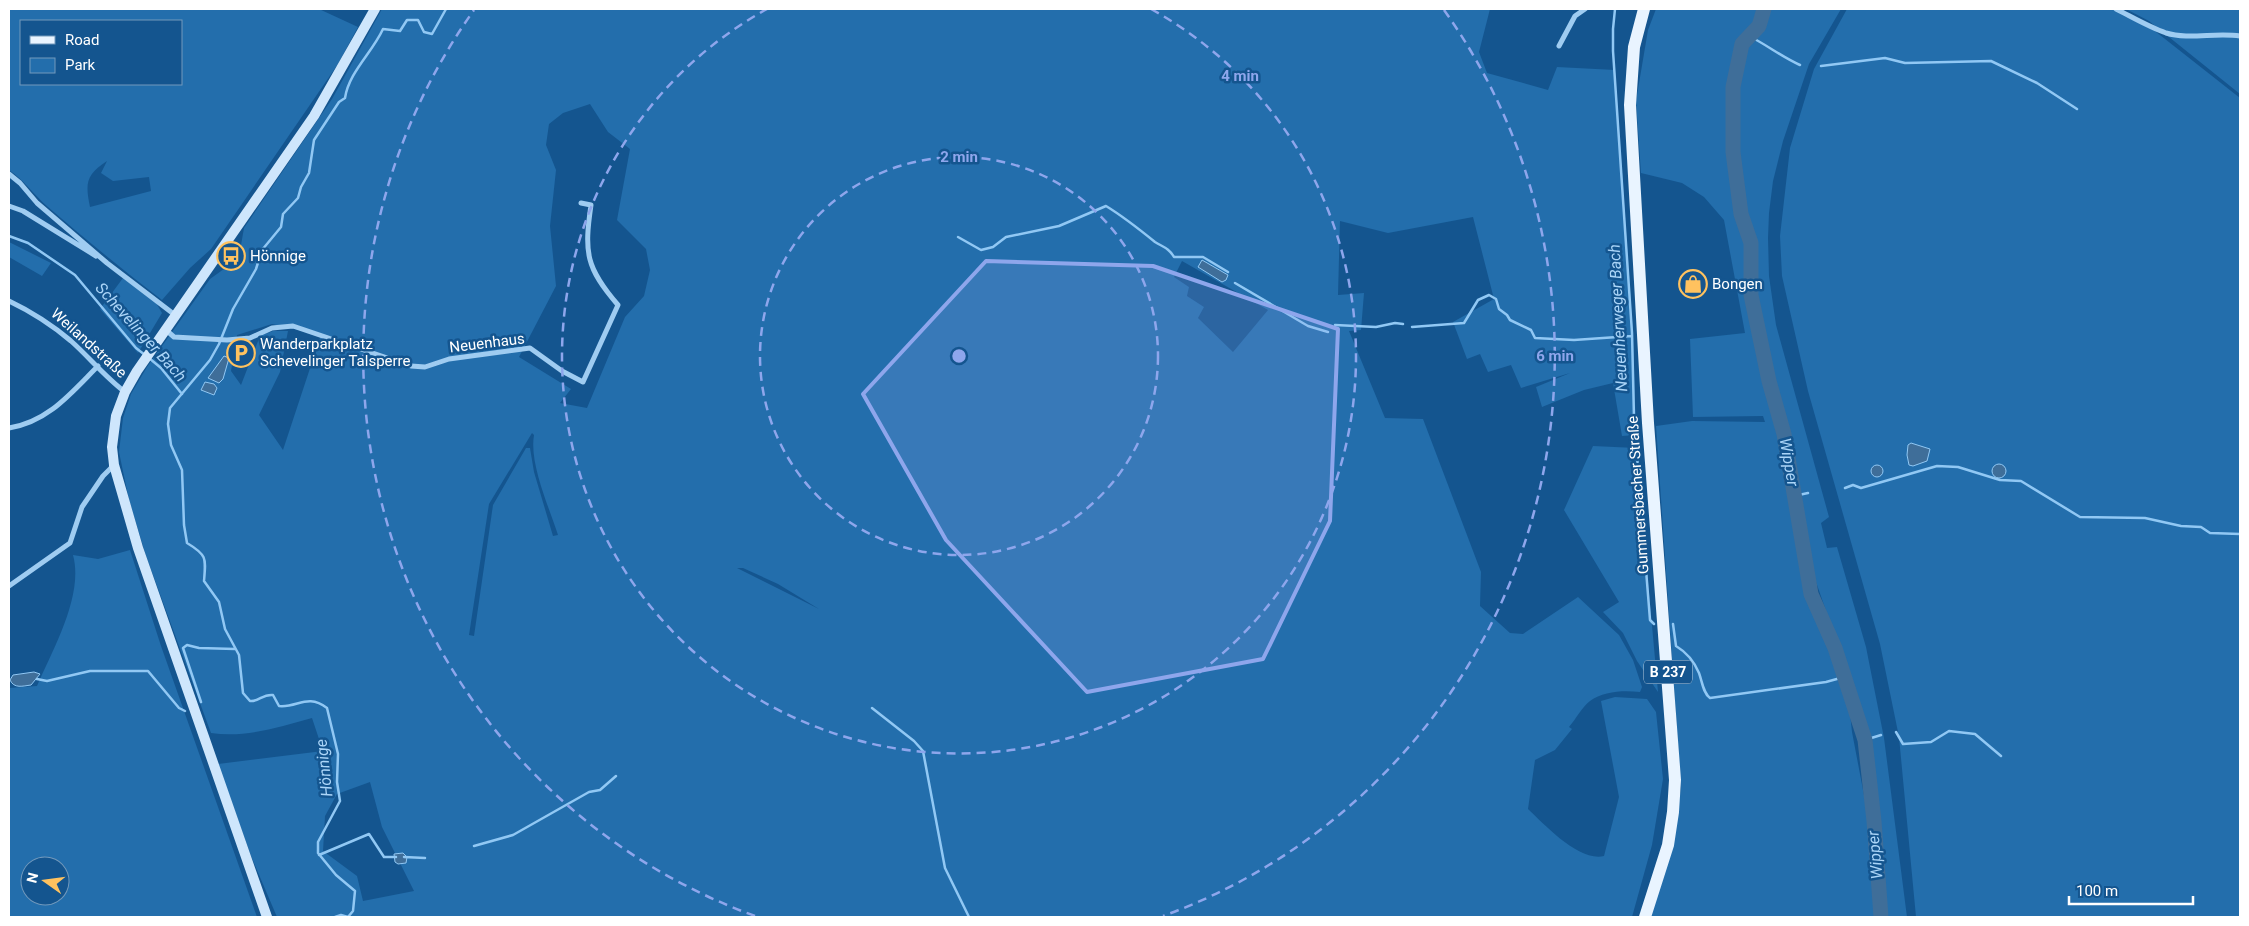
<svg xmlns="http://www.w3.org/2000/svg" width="2249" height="926" viewBox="0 0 2249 926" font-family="Roboto,sans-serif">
	<rect width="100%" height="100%" fill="#14558f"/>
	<!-- green -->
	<path fill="#236eac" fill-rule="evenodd" d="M9 9H319L358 27 338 64 211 249 190 268 162 300C123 270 85 239 48 207 34 195 24 180 9 170ZM21 21H181V84H21ZM107 161 101 173 113 181 149 177 151 191 90 207C85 183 86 175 107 161Z
		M382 9H1490L1479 52 1487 73 1548 90 1557 67 1615 70 1633 333 1636 435 1622 436 1613 383 1584 390 1542 407 1536 387 1570 373 1521 388 1511 365 1488 372 1480 354 1467 359 1453 322 1494 299 1473 217 1388 233 1340 221 1338 295 1364 293 1361 330 1349 331 1385 418 1423 419 1481 572 1480 606 1510 633 1523 634 1578 597 1619 635 1633 660 1642 687 1640 692C1624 690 1603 691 1590 701 1582 707 1576 719 1569 727L1572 729 1555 750 1535 760 1528 809C1545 825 1579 862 1604 856L1619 797 1601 701 1615 697 1647 699 1656 712 1663 779 1652 845 1632 917H277L251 856 218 764 323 751 312 718C279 727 246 738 211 733L146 556 129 500 119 452 123 418 131 394 147 367 210 279 228 266 241 245 244 228 332 99ZM590 104 608 132 630 149 617 220 646 249 650 270 644 296 625 317 587 408 560 403 571 389 519 357 556 286 550 226 556 170 546 145 549 124 563 113ZM1182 261 1268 310 1233 352 1198 318 1204 307 1187 296 1189 287 1174 277ZM272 324 321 335 283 450 259 415 280 372 288 331H273L260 336 241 385 231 371 237 335ZM532 433 534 435C529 463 549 507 558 535L553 536 534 472 530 448H526L493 505 474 636 469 635 489 504ZM737 568H743L778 584 819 609ZM370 782 382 827 414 891 363 901 357 876 323 851 325 816 337 794Z
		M1656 9H1841L1809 64 1783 141 1773 181 1769 213 1768 238 1769 276 1776 325 1829 517 1821 523 1827 548 1837 547 1866 647 1884 738 1907 917H1885L1877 838 1857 736 1855 694 1792 513 1800 569 1818 621 1848 694 1852 732 1871 832 1881 917H1650L1672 848 1681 788 1656 426 1692 421 1765 422 1763 416 1693 417 1690 339 1745 333 1724 220 1704 197 1682 183 1641 173 1636 101 1648 30Z
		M1847 9H2114L2146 24 2240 98V917H1916L1899 737 1880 644 1808 391 1782 276 1780 236 1790 148 1814 69Z
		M2126 9H2240V94L2149 21Z
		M9 242 51 263 42 276 9 257Z
		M123 278 155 301 162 313 138 353 100 309Z
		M1593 446 1636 448 1658 692 1637 661 1623 633 1603 612 1619 602 1564 510Z
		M130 550 161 646 257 917H9V688L37 686C53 649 84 595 73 555L98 559ZM30 866H60V896H30Z"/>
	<!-- water -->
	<path fill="#3f6e99" stroke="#91c8f4" d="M1202 260 1228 275 1226 280 1222 282 1198 267Z
		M224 356 229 358 223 379 219 383 208 378Z
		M205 382 214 384 217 388 214 395 201 390Z
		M1911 443 1930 449 1927 461 1913 466 1909 465 1907 455 1908 445Z
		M1992 471a7 7 0 1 1 14 0a7 7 0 1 1-14 0Z
		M1871 471a6 6 0 1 1 12 0a6 6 0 1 1-12 0Z
		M34 672 40 674 31 685C23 686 14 689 10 680L13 675Z
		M403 853 407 857 406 863 398 864 395 862 394 854Z"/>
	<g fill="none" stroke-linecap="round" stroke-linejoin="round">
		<!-- stream -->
		<path stroke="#91c8f4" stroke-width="2.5" d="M1615 9 1613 29V51L1632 333 1634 418 1650 620 1654 624
			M1749 36C1767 45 1782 57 1800 65
			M1821 66 1885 58 1905 63 1991 61 2037 83 2077 109
			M9 236 28 243 75 275 136 348 145 355
			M958 237 981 250 993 247 1006 237 1059 226 1106 206C1124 217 1139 229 1155 242 1163 247 1169 248 1174 257H1203L1228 272
			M1235 283 1308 326 1328 332
			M1335 325 1376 327 1395 323 1403 324
			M1412 327 1464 323 1478 300 1489 295 1496 299 1499 309 1507 315 1510 320 1531 330 1535 338 1574 340 1632 336
			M149 358 161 368 182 394
			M1845 488 1853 485 1861 488 1937 466 1958 467 2000 480 2021 481 2080 517 2145 518 2181 526 2201 527 2210 533 2240 534
			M1794 496 1808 493
			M1673 624 1676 646C1686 652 1694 661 1699 673 1702 681 1703 693 1710 698L1826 682 1844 677
			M37 679 47 681 90 671H148L179 708 185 711
			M201 702 183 648 187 645 199 648 235 649
			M872 708 914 741 923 751 945 868 969 917
			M1896 732 1903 744 1931 742 1949 731 1975 734 2001 756
			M1865 740 1881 735
			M474 846 513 835 589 792 600 790 616 776
			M319 855 369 834 384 857H396
			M404 857 425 858
			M335 917 341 915 348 917 353 911 355 891 336 875 318 853V842L340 801 337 782 338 754 327 708C307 693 298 708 279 706L273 695C262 694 259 702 250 701L243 693 239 655 225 629 219 602 204 581C206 558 207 555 187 543L184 525 182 470 171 445 168 424 170 408 210 360 219 344 233 309 256 269 262 250 281 227 283 214 298 198 301 187 309 173 314 140 339 102 345 98C349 72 372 53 383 29L400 31 407 20H418L424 32 432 34 446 9"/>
		<!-- river -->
		<path stroke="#3f6e99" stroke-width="15" d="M1764 9 1759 26 1742 44 1733 87V152L1741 214 1751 243V295L1769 381 1784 434 1811 594 1835 648 1865 740 1874 821 1881 917"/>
		<!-- street -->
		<path stroke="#9fccf1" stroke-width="5" d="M2116 9C2132 17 2149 27 2166 33 2189 40 2216 32 2240 36
			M1559 46 1575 16 1585 9
			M9 174 20 183 37 203 107 263 175 315
			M9 206 23 211 96 256
			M9 301C32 312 51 324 71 341 89 357 105 377 125 392
			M166 330 174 337 227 340 250 338 272 328 293 326 411 366 425 367 449 359 530 348 562 371 583 382 618 305C586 268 584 253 591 205L581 203
			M9 428C48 422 71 393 98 366
			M9 586 70 543 82 507 103 476 114 465"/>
		<!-- secondary -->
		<path stroke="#cee6fc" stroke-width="10" d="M267 917 138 548 114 465 112 447 116 416 125 392 137 371 314 116 375 9"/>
		<!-- primary -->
		<path stroke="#e9f4ff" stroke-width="12" d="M1644 9 1634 47 1630 105 1648 423 1675 780 1673 812 1668 845 1645 917"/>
	</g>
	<!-- marked area -->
	<path fill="#8ea6ec" fill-opacity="0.2" stroke="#8ea6ec" stroke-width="4" stroke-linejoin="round" d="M986 261 1153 266 1338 329 1330 521 1263 659 1087 692 946 540 863 394Z"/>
	<!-- distance rings -->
	<g fill="none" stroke="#8ea6ec" stroke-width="2.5" stroke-dasharray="9 6">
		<circle cx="959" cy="356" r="199"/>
		<path d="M1151 9A397 397 0 1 1 767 9"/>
		<path d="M755 916A596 596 0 0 1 474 10M1444 10A596 596 0 0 1 1163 916"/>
	</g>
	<!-- icons -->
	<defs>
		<symbol id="bus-ring" viewBox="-11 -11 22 22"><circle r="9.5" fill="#14558f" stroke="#ffc25f" stroke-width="1.5"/><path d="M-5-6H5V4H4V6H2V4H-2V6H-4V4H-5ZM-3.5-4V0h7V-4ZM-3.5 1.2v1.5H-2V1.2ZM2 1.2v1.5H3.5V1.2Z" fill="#ffc25f"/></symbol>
		<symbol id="shop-ring" viewBox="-11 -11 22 22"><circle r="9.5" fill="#14558f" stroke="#ffc25f" stroke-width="1.5"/><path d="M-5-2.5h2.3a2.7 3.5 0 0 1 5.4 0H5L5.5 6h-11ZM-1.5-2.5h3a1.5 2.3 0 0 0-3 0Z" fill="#ffc25f"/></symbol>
		<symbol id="parking-ring" viewBox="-11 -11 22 22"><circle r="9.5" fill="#14558f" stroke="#ffc25f" stroke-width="1.5"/><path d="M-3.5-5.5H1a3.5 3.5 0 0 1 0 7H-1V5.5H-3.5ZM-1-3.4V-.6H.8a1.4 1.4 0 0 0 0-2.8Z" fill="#ffc25f"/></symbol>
	</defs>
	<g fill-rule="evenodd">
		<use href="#bus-ring" x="215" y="240" width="32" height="32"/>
		<use href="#shop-ring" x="1677" y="268" width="32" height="32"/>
		<use href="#parking-ring" x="225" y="337" width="32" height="32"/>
	</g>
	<g text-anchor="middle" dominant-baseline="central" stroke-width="5" stroke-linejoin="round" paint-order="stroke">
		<!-- shield labels -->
		<rect fill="#14558f" stroke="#b8ccdd" stroke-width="1" x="1644" y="660.5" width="48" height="23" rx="4"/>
		<g font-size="14" font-weight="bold" fill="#fff">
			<text x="1668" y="672">B 237</text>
		</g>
		<!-- poi labels -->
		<g font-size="15" fill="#fff" stroke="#14558f" text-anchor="start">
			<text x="250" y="256">Hönnige</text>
			<text x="1712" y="284">Bongen</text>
			<text x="260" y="344">Wanderparkplatz<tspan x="260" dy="17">Schevelinger Talsperre</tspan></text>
		</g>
		<!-- street labels -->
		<g font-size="15" fill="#fff" stroke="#14558f">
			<text transform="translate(89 343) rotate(42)">Weilandstraße</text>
			<text transform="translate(487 343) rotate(-7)">Neuenhaus</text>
			<text transform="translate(1638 495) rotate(-94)">Gummersbacher Straße</text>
		</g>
		<!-- water labels -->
		<g font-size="16" font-style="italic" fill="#abd5f8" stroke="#14558f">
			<text transform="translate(1618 318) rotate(-93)">Neuenherweger Bach</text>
			<text transform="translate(141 332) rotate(48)">Schevelinger Bach</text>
			<text transform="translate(1789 462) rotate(80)">Wipper</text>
			<text transform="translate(324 768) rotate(-96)">Hönnige</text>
			<text transform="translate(1875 855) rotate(-95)">Wipper</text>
		</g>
	</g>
	<circle cx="959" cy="356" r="8" fill="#8ea6ec" stroke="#14558f" stroke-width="2.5"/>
	<g font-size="15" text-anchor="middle" font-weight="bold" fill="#8ea6ec" stroke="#14558f" stroke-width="5" stroke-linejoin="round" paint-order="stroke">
		<text x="1240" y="81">4 min</text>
		<text x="959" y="162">2 min</text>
		<text x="1555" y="361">6 min</text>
	</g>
	<!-- border -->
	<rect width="2249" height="926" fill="none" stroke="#ffffff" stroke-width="20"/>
	<!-- legend -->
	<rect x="20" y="20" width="162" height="65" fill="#14558f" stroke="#7299bc"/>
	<rect x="30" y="36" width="25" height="8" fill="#e9f4ff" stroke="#7299bc"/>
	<text x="65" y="45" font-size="15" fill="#ffffff">Road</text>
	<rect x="30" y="58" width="25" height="15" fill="#236eac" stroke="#7299bc"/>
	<text x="65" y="70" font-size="15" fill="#ffffff">Park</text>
	<!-- north arrow -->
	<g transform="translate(45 881) rotate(284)"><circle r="24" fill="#14558f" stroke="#7299bc"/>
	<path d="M0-4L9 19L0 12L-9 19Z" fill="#ffc25f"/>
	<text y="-8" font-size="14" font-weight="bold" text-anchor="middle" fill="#ffffff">N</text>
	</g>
	<!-- scale -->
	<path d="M2069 896v8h124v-8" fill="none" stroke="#ffffff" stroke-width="2.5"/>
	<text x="2076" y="896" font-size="15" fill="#ffffff" stroke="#14558f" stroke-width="4" paint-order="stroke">100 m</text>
</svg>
